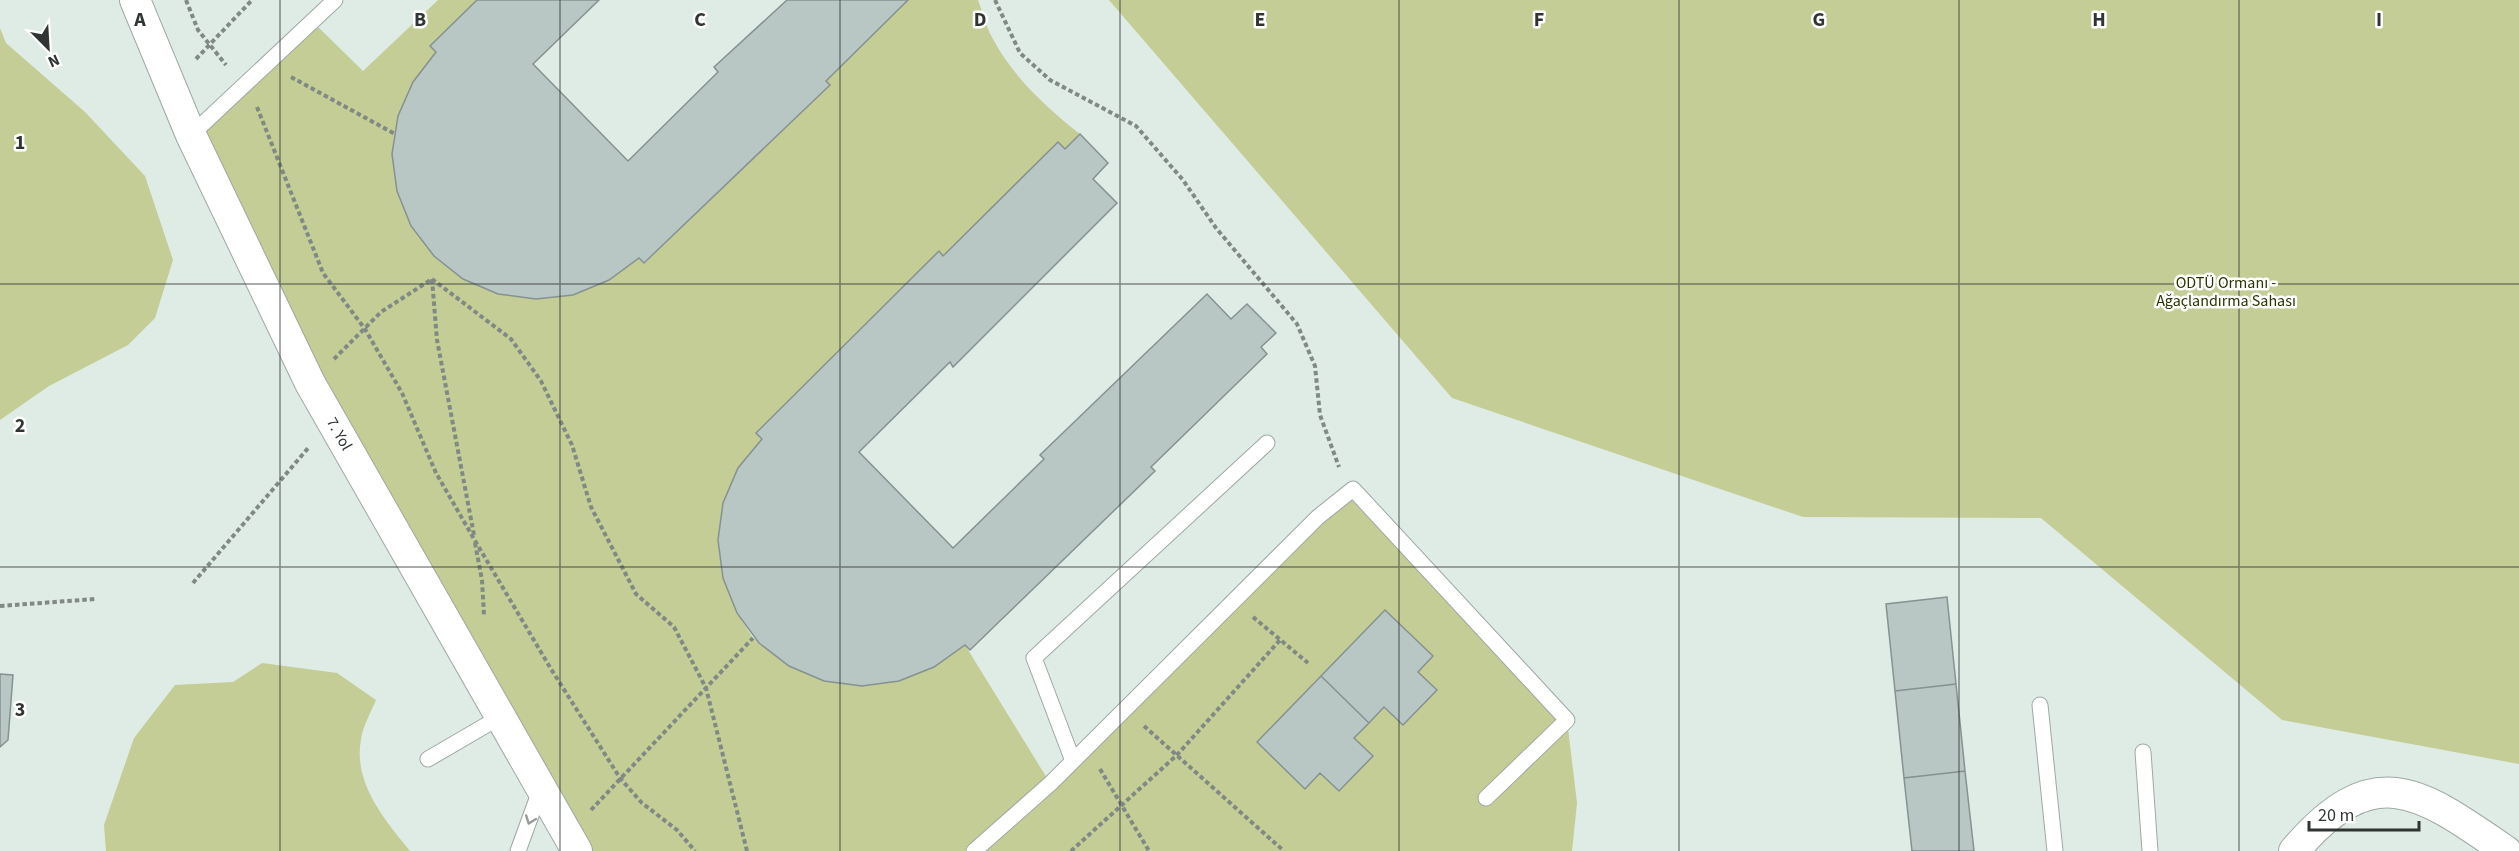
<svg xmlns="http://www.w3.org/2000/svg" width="2519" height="851" viewBox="0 0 2519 851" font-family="'Source Sans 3',sans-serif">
	<rect width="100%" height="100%" fill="#dfebe5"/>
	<!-- green -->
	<path fill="#c3cd95" d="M438 0H477L413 82 398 116 411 226 434 256 463 279 498 294 536 299 573 295 609 280 639 258 645 263 829 85 826 81 908 0H978C983 13 986 27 993 39 1013 77 1047 108 1080 134L1065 149 1058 143 943 256 938 252 890 299 762 439 738 468 718 540 723 578 737 613 753 638 789 666 824 681 862 686 899 681 934 667 965 645 1050 783 1353 489 1567 720 1577 803 1572 851H577L191 135 312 21 363 71Z
		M1109 0H2519V764L2282 720 2041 518 1803 517 1452 398Z
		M0 28 6 43 85 112 145 176 173 260 155 318 128 345 49 386 0 420Z
		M262 663 337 673 376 700C371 712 363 726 361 739 353 783 384 819 410 851H106L104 825 134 738 175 685 233 682Z"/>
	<!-- building -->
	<path fill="#b8c6c4" stroke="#859291" stroke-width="1.5" d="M477 0H599L533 64 628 161 718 72 714 67 787 0H908L826 81 830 85 644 263 639 258 609 280 573 295 536 299 498 294 463 279 434 256 411 226 397 191 392 154 398 116 413 82 436 52 430 46Z
		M1080 134 1108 163 1093 179 1117 203 953 367 950 362 859 452 953 548 1044 459 1040 455 1207 294 1231 319 1247 304 1276 333 1261 347 1267 354 1151 467 1155 471 970 650 965 645 934 667 899 681 862 686 824 681 789 666 759 643 737 613 723 578 718 540 723 503 738 468 762 439 756 433 939 251 943 256 1058 142 1065 149Z
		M1947 597 1956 684 1895 691 1886 604Z
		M1385 610 1433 656 1418 672 1437 690 1403 725 1384 707 1369 723 1321 676Z
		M0 674 13 675 8 740 0 747Z
		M1321 676 1369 723 1354 738 1373 756 1339 791 1320 773 1305 789 1257 742Z
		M1956 684 1965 771 1904 778 1895 691Z
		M1965 771 1974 851H1912L1904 778Z"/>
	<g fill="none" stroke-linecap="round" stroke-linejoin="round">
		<defs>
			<path id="lane" d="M191 135 335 0
				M2040 705 2055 851
				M2143 752 2150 851
				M428 759 500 717
				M1073 761 1034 658 1267 443
				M518 851 541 788
				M974 851 1051 783 1318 517 1353 489 1567 720 1486 798"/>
			<g id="street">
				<path id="s1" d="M135 0 191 135 310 383 577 851"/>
				<path d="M2294 851C2374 757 2419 791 2506 851"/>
			</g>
		</defs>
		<!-- lane casing -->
		<use href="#lane" stroke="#9ea9a3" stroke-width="17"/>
		<!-- street casing -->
		<use href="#street" stroke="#9ea9a3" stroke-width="32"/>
		<!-- path -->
		<path stroke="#818985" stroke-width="4" stroke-dasharray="4.5 3" stroke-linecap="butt" d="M186 0 198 30 226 65
			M995 0 1020 53 1050 80 1136 126 1183 180 1216 228 1297 324 1315 366 1320 415 1339 467
			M196 59 252 0
			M291 77 395 134
			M257 107 323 273 365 329 402 393 436 473 474 539 551 669 620 778 642 803 677 830 695 851
			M432 279 511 339 541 381 572 445 591 507 636 594 674 627 706 688 747 851
			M432 279 437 340 474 535
			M334 359 381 312 432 279
			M475 543 482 580 484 615
			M193 583 309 447
			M0 606 95 599
			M1253 617 1308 663
			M1144 726 1284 851
			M1100 769 1149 851
			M591 810 753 638
			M1071 851 1177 755 1280 640"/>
		<!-- lane -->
		<use href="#lane" stroke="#fff" stroke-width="15"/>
		<!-- street -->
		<use href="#street" stroke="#fff" stroke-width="30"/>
	</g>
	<!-- one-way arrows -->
	<defs><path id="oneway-chevron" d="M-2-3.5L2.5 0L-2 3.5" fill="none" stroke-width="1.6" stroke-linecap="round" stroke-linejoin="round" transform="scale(1.5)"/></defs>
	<use stroke="#989a99" href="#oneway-chevron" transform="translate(530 820) rotate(110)"/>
	<!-- grid -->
	<path fill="none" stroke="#303533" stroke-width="1.5" stroke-opacity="0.55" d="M280 0V851M560 0V851M840 0V851M1120 0V851M1399 0V851M1679 0V851M1959 0V851M2239 0V851M0 284H2519M0 567H2519"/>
	<g text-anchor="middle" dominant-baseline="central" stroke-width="5" stroke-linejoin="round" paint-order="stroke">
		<!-- park labels -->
		<g font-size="16" fill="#2d3300" stroke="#fff">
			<text x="2226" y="283">ODTÜ Ormanı -<tspan x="2226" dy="18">Ağaçlandırma Sahası</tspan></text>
		</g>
		<!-- street labels -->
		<g font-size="16" fill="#303533" stroke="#fff">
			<text stroke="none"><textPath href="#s1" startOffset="480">7. Yol</textPath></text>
		</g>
	</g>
	<g font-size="20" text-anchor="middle" font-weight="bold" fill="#303533" stroke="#fff" stroke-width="5" stroke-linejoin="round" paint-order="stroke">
		<text x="140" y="26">A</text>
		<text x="420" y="26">B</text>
		<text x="700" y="26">C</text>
		<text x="980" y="26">D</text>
		<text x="1260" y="26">E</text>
		<text x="1539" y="26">F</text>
		<text x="1819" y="26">G</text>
		<text x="2099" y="26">H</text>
		<text x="2379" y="26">I</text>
		<text x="20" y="149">1</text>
		<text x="20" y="432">2</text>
		<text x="20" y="716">3</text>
	</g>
	<!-- north arrow -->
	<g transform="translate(48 48) rotate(156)" stroke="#ffffff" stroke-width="4.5" paint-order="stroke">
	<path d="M0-4.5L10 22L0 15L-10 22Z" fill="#303533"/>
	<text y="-9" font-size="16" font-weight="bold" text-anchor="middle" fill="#303533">N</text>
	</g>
	<!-- scale -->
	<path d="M2309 821v9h110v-9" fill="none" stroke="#303533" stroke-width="3"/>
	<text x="2318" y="821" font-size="18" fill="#303533" stroke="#ffffff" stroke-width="4.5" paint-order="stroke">20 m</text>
</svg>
